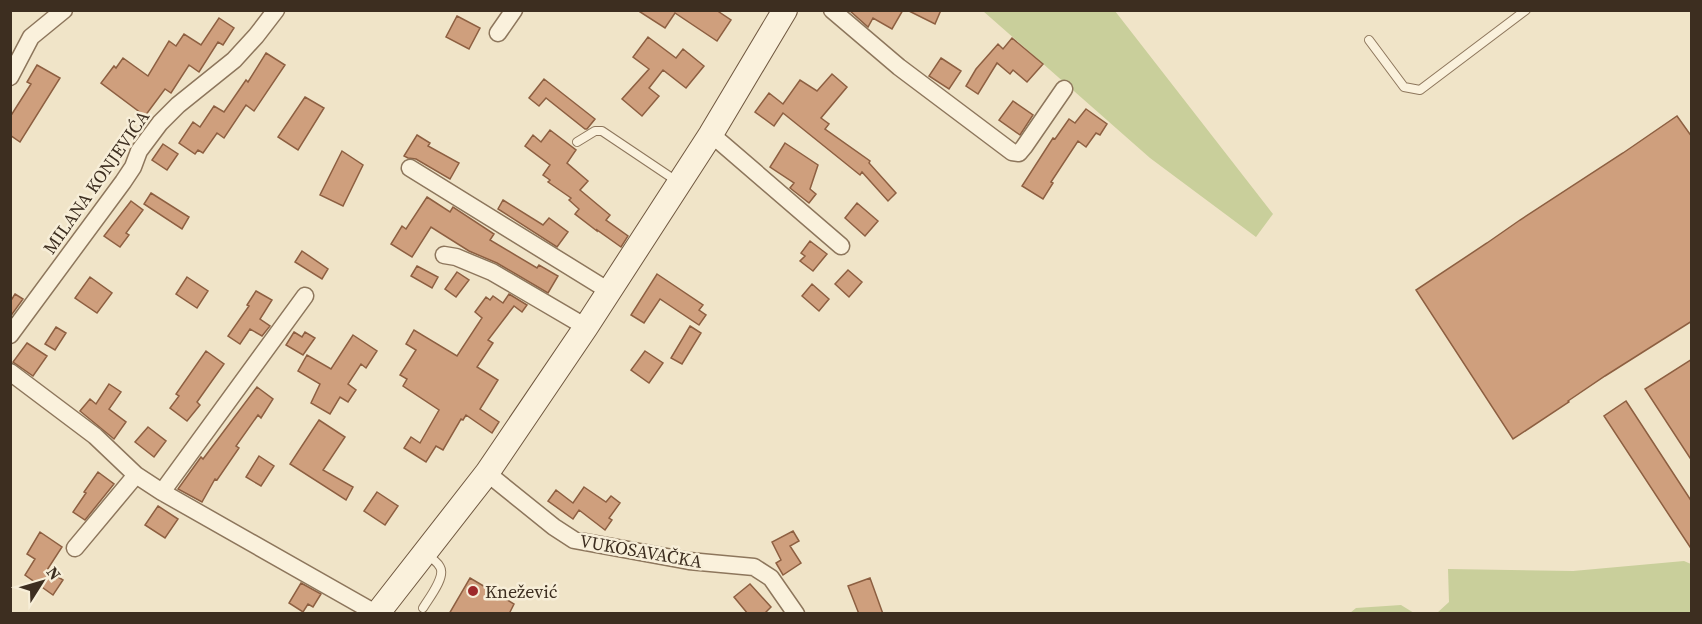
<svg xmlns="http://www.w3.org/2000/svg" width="1702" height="624" viewBox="0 0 1702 624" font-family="'Source Serif 4',serif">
	<rect width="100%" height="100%" fill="#f0e4c8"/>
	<!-- green -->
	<path fill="#c9cf9b" d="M983 11H1115L1273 214 1256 237 1150 158Z
		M1684 561 1691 564V613H1437L1449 602 1448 569 1573 571Z
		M1401 605 1414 613H1350L1356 608Z"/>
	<!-- building -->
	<path fill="#cf9f7d" stroke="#8d5f41" stroke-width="1.5" d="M637 10H716L731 20 717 41 675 13 665 28Z
		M849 10H903L892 29 873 18 868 27Z
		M907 10H941L935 24Z
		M457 16 480 28 469 49 446 37Z
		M219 18 234 28 223 45 218 42 199 72 189 65 171 93 165 89 145 116 101 83 114 66 116 68 123 58 148 76 169 41 176 46 184 34 201 45Z
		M648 37 676 58 683 49 704 66 686 88 663 70 649 88 659 96 642 116 622 99 649 69 633 57Z
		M1012 38 1043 64 1027 82 1013 70 1010 74 997 63 978 94 966 86 976 69 998 44 1003 49Z
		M266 53 285 65 254 111 246 105 224 138 217 133 203 153 198 150 195 154 179 143 193 122 200 127 214 106 224 112 246 80 248 82Z
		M941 58 961 71 949 89 929 76Z
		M37 65 60 78 20 142 10 135V117L31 84 27 82Z
		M832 74 847 87 821 118 829 124 825 129 870 161 869 163 896 193 888 201 862 172 860 175 783 113 774 126 755 112 769 93 783 104 800 80 817 91Z
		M544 79 595 119 587 129H585L546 98 539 106 529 98Z
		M305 97 324 108 298 150 278 137Z
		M1013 101 1033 115 1020 135 999 120Z
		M1086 109 1107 124 1100 135 1096 133 1086 147 1078 141 1051 182 1053 183 1043 199 1022 186 1053 138 1055 139 1069 119 1075 123Z
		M1677 116 1692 137V321L1605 376 1568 401 1569 402 1513 439 1416 290 1487 243 1520 220 1623 153Z
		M550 130 576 150 567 163 588 181 580 190 610 215 606 220 628 236 621 247 597 230V231L575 214 579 209 569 200 571 198 548 182 550 180 543 175 550 165 525 146 533 135 541 142Z
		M417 135 430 143 428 146 459 163 450 179 416 159 408 158 404 156Z
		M785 143 818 165 810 189 816 194 809 203 790 188 794 183 770 167Z
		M163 144 178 154 167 170 152 160Z
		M342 151 363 165 343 206 320 195Z
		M151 193 189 217 182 229 144 204Z
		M427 197 450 212 453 207 494 234 490 240 537 268 539 265 558 276 548 293 497 263 469 251 431 227 412 257 391 244 402 226 406 229Z
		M503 200 543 225 549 218 568 232 557 247 498 209Z
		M131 201 143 210 126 233 129 235 120 247 104 236Z
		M857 203 878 221 865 236 845 218Z
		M810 241 827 254 813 271 800 261 805 256 801 253Z
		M302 251 328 269 322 279 295 262Z
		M417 266 438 277 432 288 411 276Z
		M848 270 862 282 849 297 835 284Z
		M457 272 469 280 456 297 445 289Z
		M657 274 703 305 699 310 706 315 699 325 660 299 644 323 631 315Z
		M90 277 112 293 97 313 75 298Z
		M187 277 208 291 197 308 176 294Z
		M812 284 829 299 819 311 802 296Z
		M256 291 272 300 260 319 270 326 262 336 250 329 240 344 228 336 249 306 247 305Z
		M15 294 23 299 10 317V302Z
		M509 294 527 305 522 312 514 306 488 340 493 343 477 367 498 380 480 409 499 422 492 433 466 415 463 420 461 419 443 450 436 446 426 462 404 448 411 437 420 443 439 410 403 386 407 379 400 375 416 350 406 344 414 330 457 356 482 318 475 312 486 297 490 300 493 296 503 303Z
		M690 326 701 333 682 364 671 358Z
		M56 327 66 333 55 350 45 344Z
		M294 332 302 337 305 332 315 338 303 355 286 345Z
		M353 335 377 351 366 368 361 364 348 384 356 390 348 402 340 397 330 414 311 403 320 384 298 371 307 355 331 369Z
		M27 343 47 356 33 376 13 362Z
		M206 351 224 364 197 402 200 405 187 421 170 408 179 396 176 394Z
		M645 351 663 363 649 383 631 370Z
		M1692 359V461L1645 389Z
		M109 384 121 392 109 409 126 422 114 439 80 411 90 399 96 404Z
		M257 387 273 399 261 418 258 415 236 446 239 448 217 480 215 479 202 502 178 489 201 457 203 459Z
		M1626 401 1692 502V550L1604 416Z
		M319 420 345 437 323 470 353 487 346 500 290 464Z
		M148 427 166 441 154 457 135 442Z
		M259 456 274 466 261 486 246 477Z
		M98 472 114 484 85 520 73 512 86 493 84 492Z
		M584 487 606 502 611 496 620 503 609 518 612 520 605 530 579 510 573 519 548 501 556 490 573 503Z
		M377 492 398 506 385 525 364 511Z
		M158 506 178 519 165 538 145 525Z
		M793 531 799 541 790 546 801 563 783 575 776 563 781 560 772 542Z
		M40 532 62 547 47 570 63 580 53 595 25 575 35 559 27 554Z
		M470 578 514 604 509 614H449Z
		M870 578 883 614H859L848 586Z
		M301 583 321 594 313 607 308 604 303 612 289 603Z
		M750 584 771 607 764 614H748L734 597Z"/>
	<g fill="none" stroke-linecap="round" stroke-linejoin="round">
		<defs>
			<path id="lane" d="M1369 40 1404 87 1420 90 1526 10
				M577 142 595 131H602L678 182
				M423 608C429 598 446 577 440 567 437 561 430 557 425 554"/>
			<path id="street" d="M832 10 899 67 1012 152 1019 153 1024 147 1064 89
				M498 33 514 10
				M10 77 31 37 64 10
				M711 134 841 246
				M410 168 609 291
				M444 255 456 257 492 272 586 327
				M10 335 123 182 133 167 139 151 160 123 178 105 234 60 256 36 276 10
				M10 372 95 436 136 475 162 492 377 614
				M487 473 554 527 574 540 689 561 754 567 771 578 796 614
				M162 492 305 296
				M75 548 136 475"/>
			<path id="secondary" d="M377 614 487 473 586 327 711 134 785 10"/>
		</defs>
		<!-- lane casing -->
		<use href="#lane" stroke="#8d765c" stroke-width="10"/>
		<!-- street casing -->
		<use href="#street" stroke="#8d765c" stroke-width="19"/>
		<!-- secondary casing -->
		<use href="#secondary" stroke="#6f573f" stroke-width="26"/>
		<!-- lane -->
		<use href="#lane" stroke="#faf1dc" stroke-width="8"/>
		<!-- street -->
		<use href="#street" stroke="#faf1dc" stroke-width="16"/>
		<!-- secondary -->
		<use href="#secondary" stroke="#faf1dc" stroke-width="24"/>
	</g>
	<!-- markers -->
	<circle fill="#9e2a2b" stroke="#f7eed8" stroke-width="2" cx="473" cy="591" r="6"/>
	<g text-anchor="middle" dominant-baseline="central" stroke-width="5" stroke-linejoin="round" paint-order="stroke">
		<!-- street labels -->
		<g font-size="18" fill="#3d2e20" stroke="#f7eed8">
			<text transform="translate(96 182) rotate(-55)">MILANA KONJEVIĆA</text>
			<text transform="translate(641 551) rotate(10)">VUKOSAVAČKA</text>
		</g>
		<!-- poi labels -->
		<g font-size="18" fill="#3d2e20" stroke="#f7eed8" text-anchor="start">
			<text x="485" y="591">Knežević</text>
		</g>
	</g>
	<!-- border -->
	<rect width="1702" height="624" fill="none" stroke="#3d2e20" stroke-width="24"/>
	<!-- north arrow -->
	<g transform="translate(42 582) rotate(53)" stroke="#f7eed8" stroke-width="4.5" paint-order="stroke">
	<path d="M0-4.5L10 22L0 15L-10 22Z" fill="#3d2e20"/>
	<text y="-9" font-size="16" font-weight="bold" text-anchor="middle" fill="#3d2e20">N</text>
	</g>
</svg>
